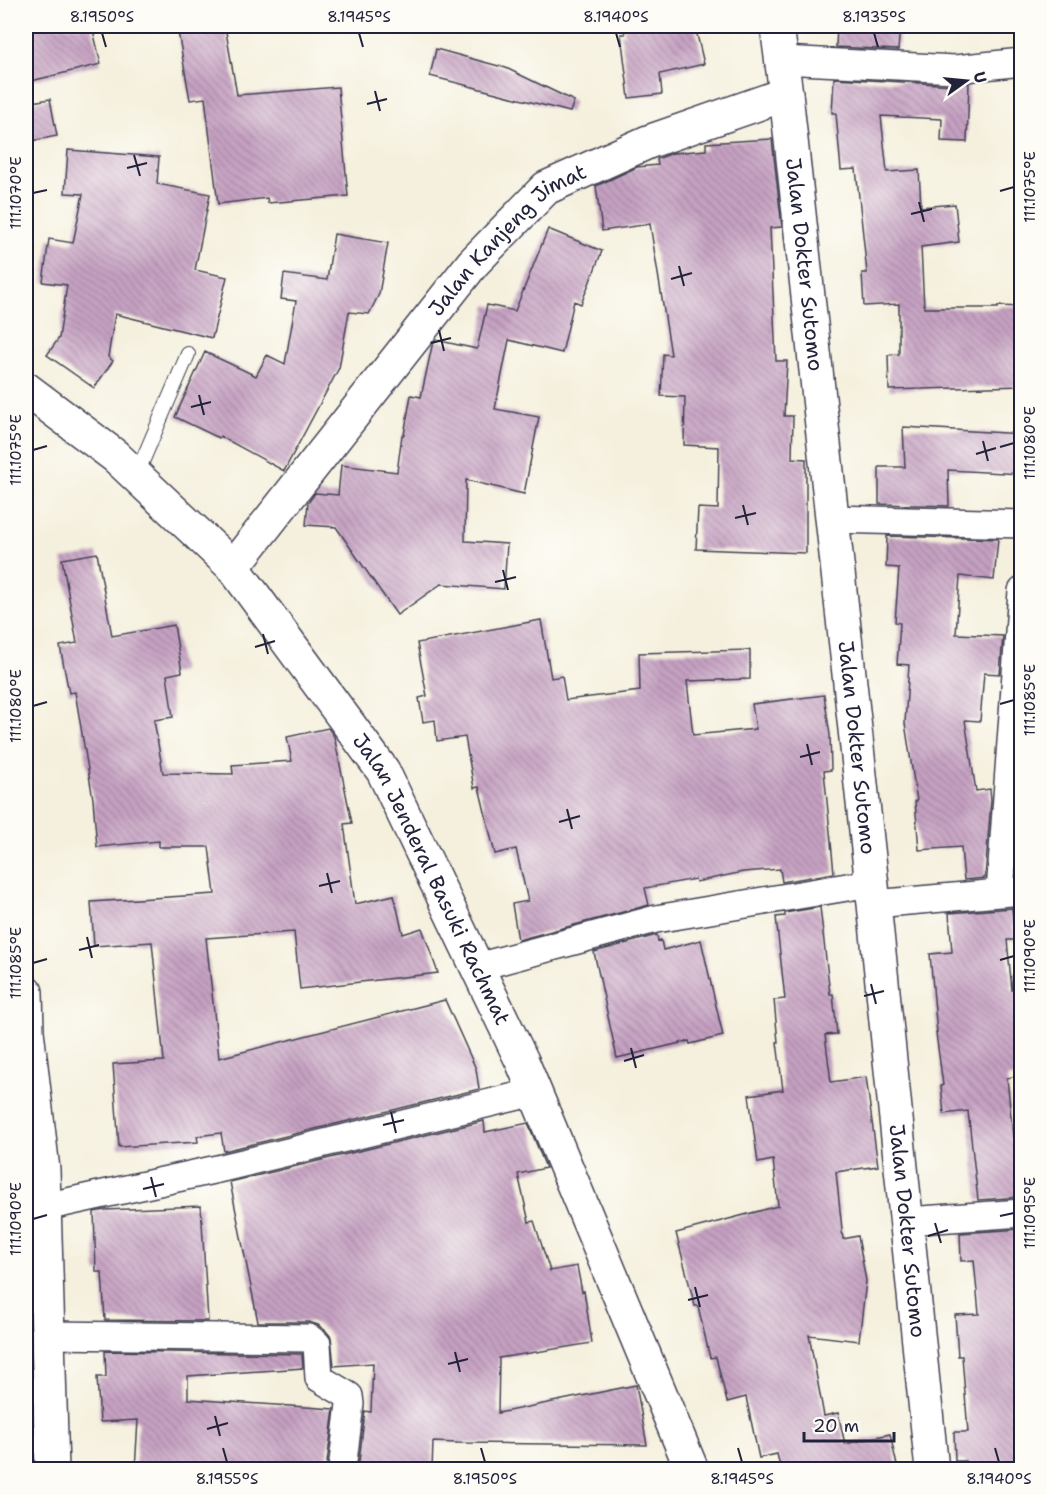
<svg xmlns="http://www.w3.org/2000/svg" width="1047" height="1495" viewBox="0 0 1047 1495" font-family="'Shantell Sans',sans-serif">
	<defs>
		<pattern id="building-back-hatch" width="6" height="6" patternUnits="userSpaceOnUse" patternTransform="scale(1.5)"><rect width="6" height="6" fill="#c6a1c2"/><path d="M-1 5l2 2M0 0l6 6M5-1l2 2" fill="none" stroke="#a0839f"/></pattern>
	</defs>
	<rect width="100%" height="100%" fill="#fdfcf7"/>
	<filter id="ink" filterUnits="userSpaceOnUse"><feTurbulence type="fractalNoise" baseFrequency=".0167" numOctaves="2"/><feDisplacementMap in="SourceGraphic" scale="12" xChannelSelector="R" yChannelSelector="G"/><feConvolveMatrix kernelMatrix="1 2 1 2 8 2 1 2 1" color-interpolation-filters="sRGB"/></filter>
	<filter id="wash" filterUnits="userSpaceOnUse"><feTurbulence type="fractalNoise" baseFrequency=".008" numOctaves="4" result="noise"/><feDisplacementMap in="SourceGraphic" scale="24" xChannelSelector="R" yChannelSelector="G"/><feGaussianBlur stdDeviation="1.35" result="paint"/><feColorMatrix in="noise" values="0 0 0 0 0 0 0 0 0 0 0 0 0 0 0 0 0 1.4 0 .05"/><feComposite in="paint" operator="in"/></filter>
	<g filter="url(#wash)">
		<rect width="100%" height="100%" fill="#f5f0dd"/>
		<g id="blocks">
			<!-- building -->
			<path fill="url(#building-back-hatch)" d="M26 26H92L101 64 31 81 26 57Z
				M177 26H225L237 95 338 87 348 196 268 203 267 198 218 204 205 98 190 100Z
				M623 26H695L704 64 660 74 662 94 629 98 621 34H625Z
				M837 26H900L898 50 836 47Z
				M436 49 506 68 574 101 570 112 430 76Z
				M834 78 954 85 969 83 967 142 941 141 942 119 881 116 887 172 919 170 921 207 955 204 959 242 921 247 924 308H998V306L1022 307V386L889 390 888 355 899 354V304L864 306 862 273H867L856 169 841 170 836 113H832Z
				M50 99 57 136 26 142V103Z
				M772 139 782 227 770 228 776 361H787L784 416H793L792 458 806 459V553L696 549 698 508 718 509 719 447 684 445 685 397 661 396 663 354 671 355 650 224 602 231 596 186 637 167 658 165 657 159 673 153 706 150V143Z
				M68 150 159 157 157 184 210 194 195 270 227 277 212 338 115 314 108 357 113 361 94 388 47 355 59 338 67 285 43 282 49 239 73 243 83 194 65 193Z
				M548 229 602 251 581 304 574 301 562 353 509 340 495 409 539 417 524 494 466 480 465 541 507 544 504 589 441 584 397 615 336 527 306 525 308 503 315 493 338 495 341 465 397 472 402 435H404L411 395 421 397 432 346 436 340 477 349 487 305 515 311Z
				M334 234 388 243 379 294 369 314 349 312 339 368 284 471 220 436 219 438 175 417 205 352 256 376 267 355 285 364 296 301 281 299 284 274 327 280Z
				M903 427 1022 434V474L948 470 949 506 879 504V467H905Z
				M887 536 998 539 994 580 960 576 956 634 1003 636 1000 674 984 673 980 721 965 720 976 791 990 789 991 800 985 878 964 880 961 847 919 850 915 801H917L905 723 909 665 897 664 900 623 895 622 899 568 886 567Z
				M97 553 112 636 174 625 182 672 167 675 173 717 154 720 163 773 233 774 232 765 292 761 287 737 328 728 334 736 352 823 344 824 355 904 394 895 403 934 422 928 438 973 300 989 294 932 206 938 219 1058 445 1000 476 1069 479 1089 224 1151 221 1133 197 1136 198 1142 119 1147 113 1064 164 1061 152 942 94 946 91 902 215 894 209 847H159V841L97 847 93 799 75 692 69 693 60 646 77 643 62 559Z
				M541 620 551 678 562 676 566 700 640 691 639 653 750 650V679L687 681 693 735 756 729 752 704 824 695 830 735 831 770 824 771 834 873 782 882 780 869 743 872 696 882 695 879 645 888 649 905 518 940 512 904 528 901 516 849 495 854 479 787 474 788 465 737 437 741 435 720 423 722 419 698 427 696 417 643Z
				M820 907 830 994H833L837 1034 825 1035 831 1082 866 1077 878 1166 836 1172 843 1239 858 1236 866 1281 859 1341 809 1335 824 1416 838 1413 845 1444 890 1434 898 1470H781L777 1454 759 1458 746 1397 727 1402 716 1357 710 1358 698 1306H695L676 1233 778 1206 773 1160 758 1163 749 1095 783 1090 777 1042H778L774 1000 785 999 776 917 785 916V913Z
				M1012 908 1015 940H1007L1012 990 1022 988V1075L1007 1078 1013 1137 1022 1136V1197L978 1200 968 1111 944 1114 941 1086 943 1085 936 1033H937L930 954 952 952 949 913Z
				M657 935 658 941 661 940 663 950 701 940 723 1036 690 1044 689 1041 617 1058 594 952Z
				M484 1121 485 1132 528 1123 546 1168 518 1174 529 1222 534 1221 550 1271 577 1266 582 1292 584 1291 592 1343 499 1358 498 1413 636 1385 647 1445 458 1443 433 1442 432 1470H358L365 1411 371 1412 373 1363 334 1366 331 1337 326 1331 318 1325 309 1322H258L230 1182Z
				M201 1206 208 1321 105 1320 102 1272H96L94 1212 105 1210Z
				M1022 1229V1470H966L965 1461H955L954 1432H968L962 1356H958L955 1315 979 1314 974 1260 961 1261 960 1233Z
				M105 1351 302 1354 303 1368 188 1376V1399L334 1409 326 1470H135L138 1420 100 1422 97 1377H106Z"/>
		</g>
	</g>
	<g filter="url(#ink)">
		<use href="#blocks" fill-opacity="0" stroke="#424153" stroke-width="1.5"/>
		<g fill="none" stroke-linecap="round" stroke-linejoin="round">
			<defs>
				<path id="service" d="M136 476 188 354"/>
				<path id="minor" d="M782 60 955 69 1022 62
					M833 519 1022 524
					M1000 893 1022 591
					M874 904 1022 891
					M477 967 656 919 871 883
					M45 1207 222 1168 535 1092
					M907 1221 1022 1213
					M48 1335 309 1338 317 1344 319 1378 349 1396 350 1404 342 1470"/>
				<g id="tertiary">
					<path id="s1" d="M233 567 473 263 546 188 648 142 786 94"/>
				</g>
				<g id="secondary">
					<path id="s2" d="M777 26 786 94 874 904 932 1470"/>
				</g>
				<g id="primary">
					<path id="s3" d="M26 389 115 456 233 567 383 771 522 1061 692 1470"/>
				</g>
				<path id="trunk" d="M26 992 27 1031 43 1170 52 1470"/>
			</defs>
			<!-- service casing -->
			<use href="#service" stroke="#424153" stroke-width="16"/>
			<!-- minor casing -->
			<use href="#minor" stroke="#424153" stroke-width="30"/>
			<!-- tertiary casing -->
			<use href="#tertiary" stroke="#424153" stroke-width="36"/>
			<!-- secondary casing -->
			<use href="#secondary" stroke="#424153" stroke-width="36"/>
			<!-- primary casing -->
			<use href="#primary" stroke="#424153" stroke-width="36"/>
			<!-- trunk casing -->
			<use href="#trunk" stroke="#424153" stroke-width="36"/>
			<!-- service -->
			<use href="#service" stroke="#fff" stroke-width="14"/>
			<!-- minor -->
			<use href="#minor" stroke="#fff" stroke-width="27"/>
			<!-- tertiary -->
			<use href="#tertiary" stroke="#fff" stroke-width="33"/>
			<!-- secondary -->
			<use href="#secondary" stroke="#fff" stroke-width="33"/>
			<!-- primary -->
			<use href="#primary" stroke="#fff" stroke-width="33"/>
			<!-- trunk -->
			<use href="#trunk" stroke="#fff" stroke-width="33"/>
		</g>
	</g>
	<!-- ticks -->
	<path fill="none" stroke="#22223b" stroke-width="2" d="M102 33 106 47M359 33 363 47M616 33 620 47M874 33 878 47M375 91 380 111M367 104 387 99M134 155 140 176M127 168 147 163M1000 191 1014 187M33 193 47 190M919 202 924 222M911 214 932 209M679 266 684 286M671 279 692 273M439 330 444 351M431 343 451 338M199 395 204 415M191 407 211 402M983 441 988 461M1000 447 1014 443M33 450 47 446M976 454 996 448M743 505 748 525M735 518 756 513M503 570 508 590M495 582 516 577M263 634 268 654M255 647 275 641M1000 704 1014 700M33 706 47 702M807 744 812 765M800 757 820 752M567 809 572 829M559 822 580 816M327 873 332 893M319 886 340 881M87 937 92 958M79 950 99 945M1000 960 1014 956M33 963 47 959M871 984 876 1004M864 996 884 991M631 1048 636 1068M624 1061 644 1055M391 1112 396 1133M383 1125 404 1120M151 1177 156 1197M143 1189 164 1184M1000 1216 1014 1213M33 1219 47 1215M935 1223 941 1243M928 1236 948 1230M695 1287 700 1307M688 1300 708 1295M455 1352 460 1372M448 1364 468 1359M215 1416 220 1436M207 1429 228 1423M223 1448 227 1462M481 1448 485 1462M738 1448 742 1462M995 1448 999 1462"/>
	<g text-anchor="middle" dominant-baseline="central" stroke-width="4.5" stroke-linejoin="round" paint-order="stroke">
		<!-- street labels -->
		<g font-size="21" fill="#22223b" stroke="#fdfcf7">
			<text stroke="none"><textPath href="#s1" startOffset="429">Jalan Kanjeng Jimat</textPath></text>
			<text stroke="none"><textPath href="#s2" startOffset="240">Jalan Dokter Sutomo</textPath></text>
			<text stroke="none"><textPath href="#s2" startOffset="726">Jalan Dokter Sutomo</textPath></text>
			<text stroke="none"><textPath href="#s3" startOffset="645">Jalan Jenderal Basuki Rachmat</textPath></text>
			<text stroke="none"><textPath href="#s2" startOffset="1212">Jalan Dokter Sutomo</textPath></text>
		</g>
	</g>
	<!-- margin -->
	<rect width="1047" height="1495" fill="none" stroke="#fdfcf7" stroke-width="66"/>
	<!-- north arrow -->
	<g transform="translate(966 81) rotate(75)" stroke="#fdfcf7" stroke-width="4.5" paint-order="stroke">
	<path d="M0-4.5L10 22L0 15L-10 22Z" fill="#22223b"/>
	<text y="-9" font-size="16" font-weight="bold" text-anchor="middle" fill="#22223b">U</text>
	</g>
	<!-- scale -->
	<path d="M804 1432v9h90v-9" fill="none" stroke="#22223b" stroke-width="3"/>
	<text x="813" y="1432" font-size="18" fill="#22223b" stroke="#fdfcf7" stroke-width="4.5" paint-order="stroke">20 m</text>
	<rect x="33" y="33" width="981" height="1429" fill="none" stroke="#22223b" stroke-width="2"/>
	<g font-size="15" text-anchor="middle" fill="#22223b">
		<text x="102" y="22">8.1950°S</text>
		<text x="359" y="22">8.1945°S</text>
		<text x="616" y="22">8.1940°S</text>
		<text x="874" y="22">8.1935°S</text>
		<text transform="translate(1030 187) rotate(-90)" y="5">111.1075°E</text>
		<text transform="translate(16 193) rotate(-90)" y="5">111.1070°E</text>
		<text transform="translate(1030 443) rotate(-90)" y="5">111.1080°E</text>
		<text transform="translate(16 450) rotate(-90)" y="5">111.1075°E</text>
		<text transform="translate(1030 700) rotate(-90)" y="5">111.1085°E</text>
		<text transform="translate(16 706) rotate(-90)" y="5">111.1080°E</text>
		<text transform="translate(1030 956) rotate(-90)" y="5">111.1090°E</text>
		<text transform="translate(16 963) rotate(-90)" y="5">111.1085°E</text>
		<text transform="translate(1030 1213) rotate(-90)" y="5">111.1095°E</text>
		<text transform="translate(16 1219) rotate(-90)" y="5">111.1090°E</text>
		<text x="227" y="1484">8.1955°S</text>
		<text x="485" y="1484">8.1950°S</text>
		<text x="742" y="1484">8.1945°S</text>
		<text x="999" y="1484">8.1940°S</text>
	</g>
</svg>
